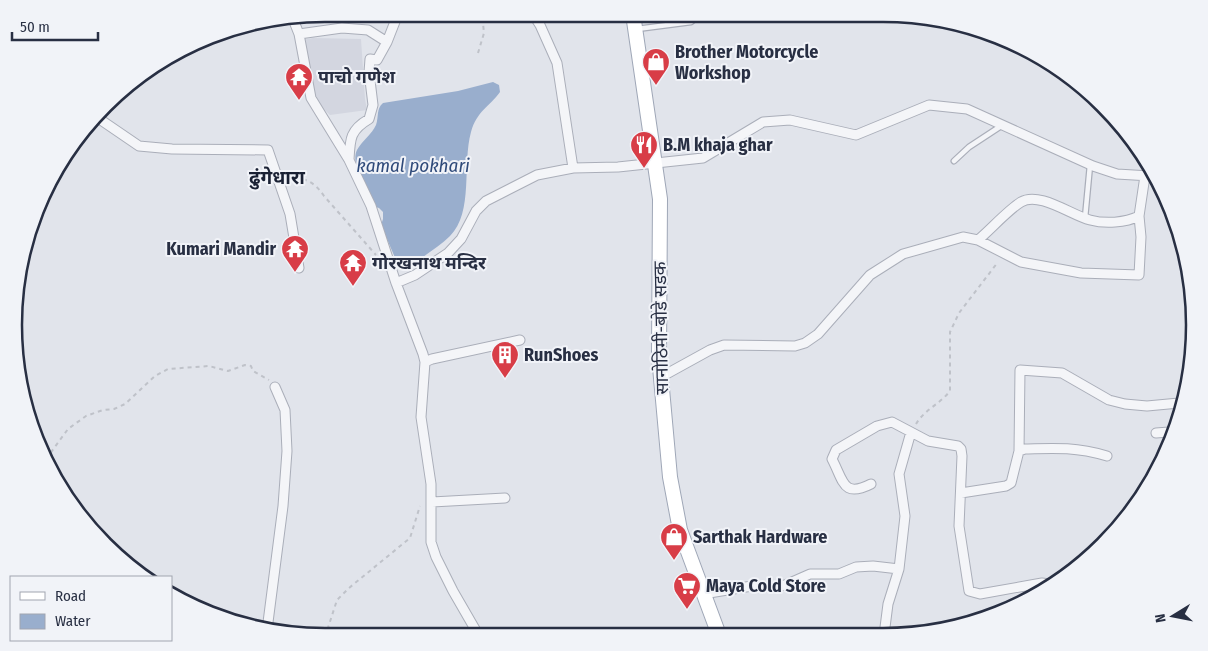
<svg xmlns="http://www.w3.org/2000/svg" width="1208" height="651" viewBox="0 0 1208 651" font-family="'Fira Sans Condensed','Noto Sans Devanagari',sans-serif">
	<rect width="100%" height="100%" fill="#e1e4eb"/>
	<!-- built -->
	<path fill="#d3d6e0" d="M313 38 361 39 365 99 367 110 330 115 312 98 302 40Z"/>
	<!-- water -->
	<path fill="#99aecd" d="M493 82 499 85 500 92C489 107 477 111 471 132 462 164 474 212 450 236 439 247 425 255 413 264L409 266 401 265 396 260 381 225 383 219V212L379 208 372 206C367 193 350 164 357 150 362 141 372 134 376 125 379 116 376 109 383 103L458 91Z"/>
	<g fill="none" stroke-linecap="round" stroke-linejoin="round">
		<defs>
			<path id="service" d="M637 29 691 22 696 18V14
				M954 161 969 147 1001 126
				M1085 218 1090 165"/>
			<path id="minor" d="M533 14 540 25 557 63 573 168
				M293 19 299 34 311 98 349 160 371 206 396 283 423 354 425 362 421 417 431 484V542L436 557 453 591 479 636
				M299 34 342 28 368 30 387 42
				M98 118 139 146 172 149 268 150 290 214 299 268
				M349 160C350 139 350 130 369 119L373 105 369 72 370 59 377 60 387 42 398 14
				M978 240 1021 262 1081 273 1139 275 1141 237 1139 216
				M396 283 415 275 448 253 461 239 476 211 486 201 537 175 573 168 618 167 703 158 763 122 790 120 856 135 929 105 967 109 1093 166 1117 174 1150 176
				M425 362 432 359 520 340
				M661 377 710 350 724 345 795 346 805 343 818 334 870 275 903 254 963 237 978 240C990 230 1009 209 1021 202 1039 191 1071 215 1090 220 1105 224 1125 223 1139 216L1145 176
				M1156 433 1169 432
				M1019 451 1020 370 1062 373 1109 400 1125 404 1147 406 1179 403
				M871 484C843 498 844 482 832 459L836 450 877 426 892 422 928 441 958 446 961 449 962 456 959 526 969 591 980 594 1042 583 1049 584 1051 587
				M961 493 1006 486 1011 483 1019 451 1025 449C1056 448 1076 447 1107 456
				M432 502 505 498
				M703 594 752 586 774 587 785 585 810 574H839L856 567 873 566 899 569
				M267 630 283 506 287 451 285 410 275 387
				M884 635 888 604 899 569 905 516 899 474 911 432"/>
			<path id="primary" d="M633 14 660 199 659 356 670 477 680 530 719 635"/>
		</defs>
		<!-- service casing -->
		<use href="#service" stroke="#aaaeb9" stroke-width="7"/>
		<!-- minor casing -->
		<use href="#minor" stroke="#aaaeb9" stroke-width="11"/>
		<!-- primary casing -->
		<use href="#primary" stroke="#9fa7b7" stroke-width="16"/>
		<!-- path -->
		<path stroke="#bfc2c9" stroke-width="2" stroke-dasharray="4 4" stroke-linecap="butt" d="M478 53 484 33 482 14
			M287 177C305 178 314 181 324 196L376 255
			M916 424C924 410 940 404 950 391V332L959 313 998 262
			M46 459 68 429 86 416 103 410 114 409 125 404 155 376 168 369 209 366 228 371 245 365 251 366 253 371 269 380
			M325 637 337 600 349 588 410 538 420 506"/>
		<!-- service -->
		<use href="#service" stroke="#f4f5f8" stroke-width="4.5"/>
		<!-- minor -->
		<use href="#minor" stroke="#f4f5f8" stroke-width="9"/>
		<!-- primary -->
		<use href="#primary" stroke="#fff" stroke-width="14"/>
	</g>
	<!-- icons -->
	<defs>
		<symbol id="shop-pin" viewBox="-11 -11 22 30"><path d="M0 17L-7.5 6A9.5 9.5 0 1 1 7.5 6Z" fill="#d83d47" stroke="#f1f3f8"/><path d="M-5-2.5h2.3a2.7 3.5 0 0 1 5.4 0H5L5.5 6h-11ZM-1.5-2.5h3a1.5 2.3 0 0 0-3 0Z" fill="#fff"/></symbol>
		<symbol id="temple-pin" viewBox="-11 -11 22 30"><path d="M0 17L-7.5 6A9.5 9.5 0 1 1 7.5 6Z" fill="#d83d47" stroke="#f1f3f8"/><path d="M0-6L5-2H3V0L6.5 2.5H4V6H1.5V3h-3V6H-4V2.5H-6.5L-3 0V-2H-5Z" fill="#fff"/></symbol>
		<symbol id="restaurant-pin" viewBox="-11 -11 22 30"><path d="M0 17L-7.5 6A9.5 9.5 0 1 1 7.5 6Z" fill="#d83d47" stroke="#f1f3f8"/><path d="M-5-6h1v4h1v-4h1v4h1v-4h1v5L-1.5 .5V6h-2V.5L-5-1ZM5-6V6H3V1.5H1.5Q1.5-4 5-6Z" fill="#fff"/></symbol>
		<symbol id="building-pin" viewBox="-11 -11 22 30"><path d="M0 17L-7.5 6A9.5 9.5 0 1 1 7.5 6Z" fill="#d83d47" stroke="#f1f3f8"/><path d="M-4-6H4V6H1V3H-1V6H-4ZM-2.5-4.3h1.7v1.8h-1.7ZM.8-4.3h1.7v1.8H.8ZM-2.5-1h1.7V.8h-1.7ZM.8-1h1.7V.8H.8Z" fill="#fff"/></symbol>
		<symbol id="supermarket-pin" viewBox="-11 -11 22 30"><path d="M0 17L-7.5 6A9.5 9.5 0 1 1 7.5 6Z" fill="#d83d47" stroke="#f1f3f8"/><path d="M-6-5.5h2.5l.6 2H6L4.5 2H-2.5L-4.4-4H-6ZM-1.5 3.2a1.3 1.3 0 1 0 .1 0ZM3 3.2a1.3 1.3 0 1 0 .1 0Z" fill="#fff"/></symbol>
	</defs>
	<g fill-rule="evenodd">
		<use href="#shop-pin" x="640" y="46" width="32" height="43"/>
		<use href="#temple-pin" x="283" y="61" width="32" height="43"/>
		<use href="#restaurant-pin" x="628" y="129" width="32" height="43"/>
		<use href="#temple-pin" x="279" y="233" width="32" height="43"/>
		<use href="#temple-pin" x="337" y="247" width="32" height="43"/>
		<use href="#building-pin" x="489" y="339" width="32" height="43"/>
		<use href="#shop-pin" x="658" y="521" width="32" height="43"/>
		<use href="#supermarket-pin" x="671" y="570" width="32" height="43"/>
	</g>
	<g text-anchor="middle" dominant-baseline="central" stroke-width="4" stroke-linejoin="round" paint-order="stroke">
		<!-- poi labels -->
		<g font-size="18" font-weight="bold" fill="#282f43" stroke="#f1f3f8" text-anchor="start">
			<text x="675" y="52">Brother Motorcycle<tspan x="675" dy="21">Workshop</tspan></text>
			<text x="318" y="77">पाचो गणेश</text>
			<text x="663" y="145">B.M khaja ghar</text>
			<text x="276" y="249" text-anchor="end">Kumari Mandir</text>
			<text x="372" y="263">गोरखनाथ मन्दिर</text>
			<text x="524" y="355">RunShoes</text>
			<text x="693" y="537">Sarthak Hardware</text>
			<text x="706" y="586">Maya Cold Store</text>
		</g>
		<!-- street labels -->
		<g font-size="18" fill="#282f43" stroke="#f1f3f8">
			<text transform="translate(661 328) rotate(-91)">सानोठिमी-बोडे सडक</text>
		</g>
		<!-- water labels -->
		<g font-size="19" font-style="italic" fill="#2f4a7a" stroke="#f1f3f8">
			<text x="413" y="165">kamal pokhari</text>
		</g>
		<!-- neighbourhood labels -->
		<g font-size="19" font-weight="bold" fill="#1a2134" stroke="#f1f3f8">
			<text x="277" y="177">ढुंगेधारा</text>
		</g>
	</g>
	<!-- crop -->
	<path d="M0 0H1208V651H0ZM325 22H883A303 303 0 0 1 1186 325V325A303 303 0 0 1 883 628H325A303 303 0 0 1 22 325V325A303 303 0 0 1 325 22Z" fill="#f1f3f8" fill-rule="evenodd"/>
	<path fill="none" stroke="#282f43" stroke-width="2.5" d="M325 22H883A303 303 0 0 1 1186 325V325A303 303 0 0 1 883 628H325A303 303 0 0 1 22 325V325A303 303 0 0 1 325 22Z"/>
	<!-- legend -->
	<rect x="10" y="576" width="162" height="65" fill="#f1f3f8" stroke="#a1a5b0"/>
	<rect x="20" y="592" width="25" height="8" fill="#ffffff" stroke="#a1a5b0"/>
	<text x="55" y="601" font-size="15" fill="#282f43">Road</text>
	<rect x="20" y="614" width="25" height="15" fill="#99aecd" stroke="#a1a5b0"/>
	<text x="55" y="626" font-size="15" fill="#282f43">Water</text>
	<!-- north arrow -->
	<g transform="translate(1173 616) rotate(260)" stroke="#f1f3f8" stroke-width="4" paint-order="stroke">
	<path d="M0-4L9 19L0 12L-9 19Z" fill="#282f43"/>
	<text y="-8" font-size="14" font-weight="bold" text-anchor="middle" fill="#282f43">N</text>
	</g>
	<!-- scale -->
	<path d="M12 32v8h86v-8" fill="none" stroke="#282f43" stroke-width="2.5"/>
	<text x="20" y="32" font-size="15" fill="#282f43" stroke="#f1f3f8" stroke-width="4" paint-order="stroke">50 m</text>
</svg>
